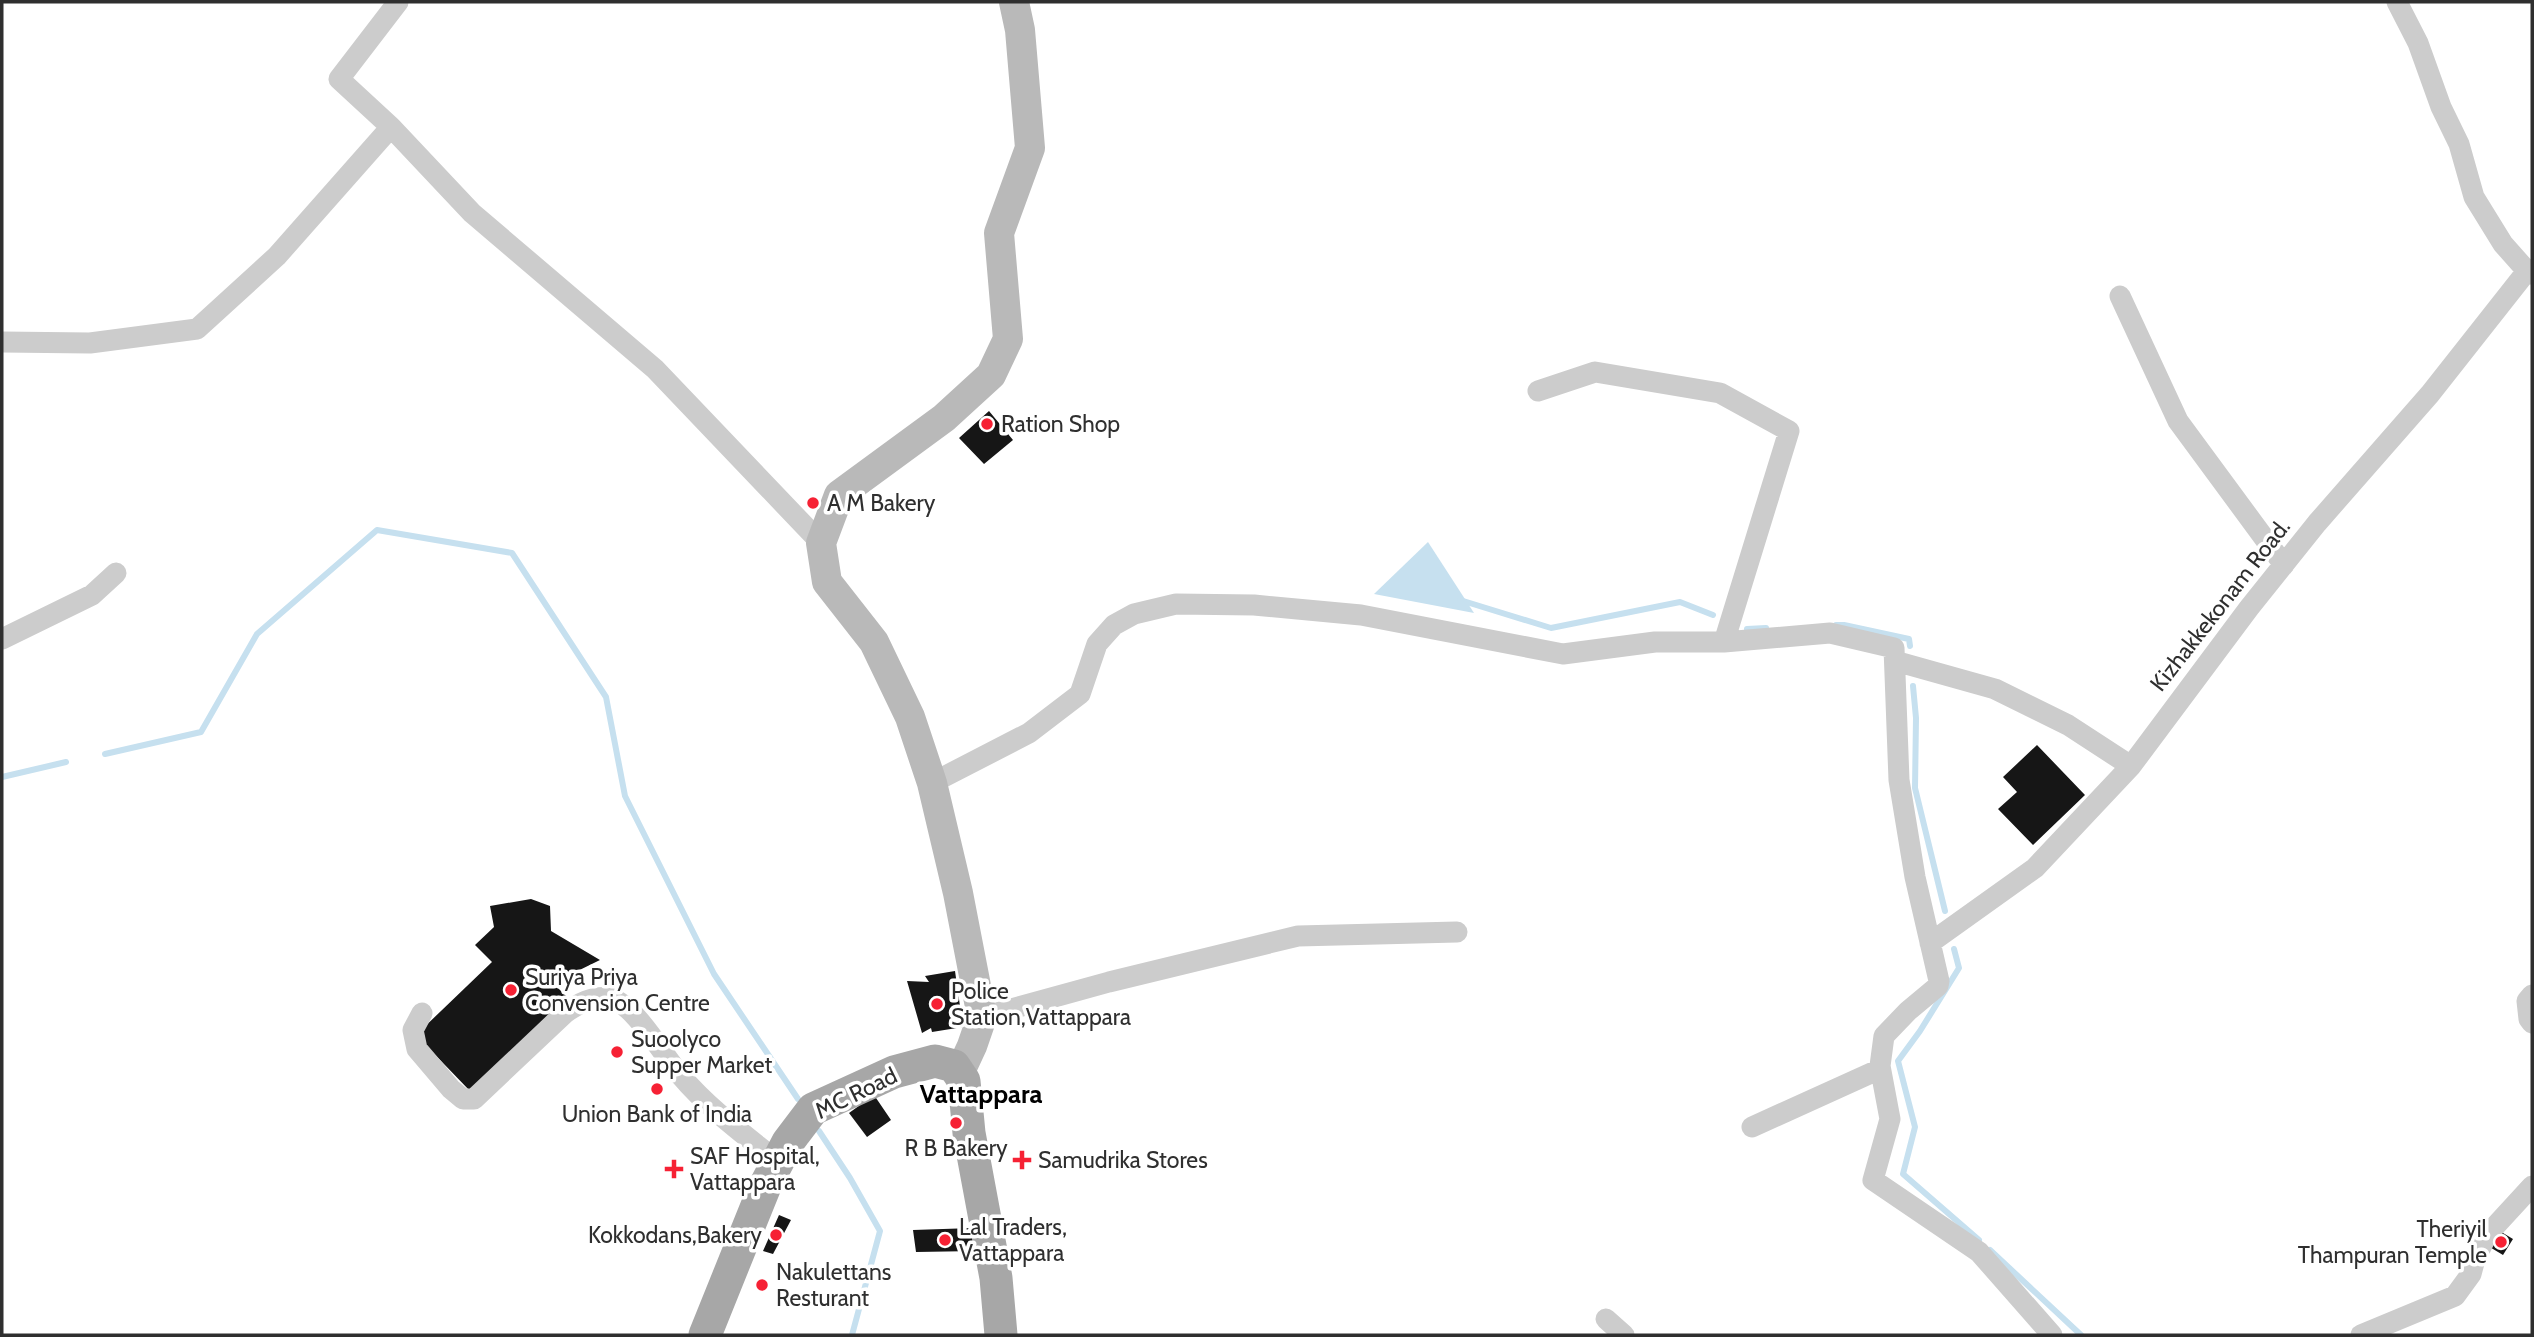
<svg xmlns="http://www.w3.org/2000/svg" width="2534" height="1337" viewBox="0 0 2534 1337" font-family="Cabin,sans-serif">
	<rect width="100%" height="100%" fill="#fff"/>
	<!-- water -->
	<path fill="#c6e0ef" d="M1428 542 1474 613 1374 594Z"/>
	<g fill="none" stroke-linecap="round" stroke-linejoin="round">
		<!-- stream -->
		<path stroke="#c6e0ef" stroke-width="6" d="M1460 600 1551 628 1680 602 1713 615
			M1836 625H1844L1909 639 1910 646
			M1747 629 1766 628
			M1913 686 1916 718 1915 788 1945 911
			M105 754 201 732 257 634 377 530 512 553 606 697 625 796 714 974 798 1099
			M2 777 66 762
			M1954 949 1959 968 1920 1031 1898 1061 1915 1127 1903 1174 1979 1240
			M819 1131 850 1178 880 1231 852 1335
			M1990 1250 2081 1335"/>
	</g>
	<!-- building -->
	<path fill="#161616" d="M989 411 1013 440 984 464 959 438Z
		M2037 745 2085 795 2033 845 1998 809 2017 792 2003 777Z
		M531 899 550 906 551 931 600 960 553 983 567 997 470 1091 416 1035 492 962 475 945 494 927 490 906Z
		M955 971 963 1027 932 1032 931 1028 922 1033 907 981 929 982 925 976Z
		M874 1095 891 1120 867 1137 849 1113Z
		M779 1215 791 1220 773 1254 763 1251Z
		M973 1228 977 1251 916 1252 913 1230Z
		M2498 1230 2513 1239 2503 1255 2488 1246Z"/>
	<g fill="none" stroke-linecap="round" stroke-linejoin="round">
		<!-- street -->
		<path stroke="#ccc" stroke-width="21" d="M2397 2 2418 43 2441 107 2459 144 2474 197 2503 244 2527 271 2532 274
			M391 127 339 79 398 2
			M2120 296 2178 421 2284 565
			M2 342 90 343 197 329 277 256 391 127 472 213 655 369 821 543
			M1538 391 1595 372 1720 393 1789 431 1724 642
			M2 639 92 595 116 573
			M1895 661 1995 689 2068 725 2131 766
			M932 783 1029 733 1080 694 1097 644 1114 625 1134 614 1176 604 1254 605 1361 615 1563 654 1655 642H1724L1830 633 1894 648 1899 780 1915 877 1939 981 1938 986 1908 1011 1884 1036 1880 1066 1890 1119 1873 1180 1979 1252 2052 1335
			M1930 943 2035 868 2131 766 2249 608 2317 523 2430 394 2527 271
			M2532 995 2527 1001 2529 1019 2532 1023
			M422 1013 413 1030 417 1049 451 1089 463 1099H474L565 1013C578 1004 593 995 610 998 635 1004 664 1057 681 1076 709 1109 745 1135 778 1162
			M982 1017 1109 982 1298 936 1457 932
			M1752 1127 1880 1069
			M1606 1319 1624 1335
			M2361 1335 2455 1296 2471 1274 2475 1259 2487 1235 2532 1186"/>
		<!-- secondary -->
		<path stroke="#b9b9b9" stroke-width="30" d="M959 1074 972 1046 982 1017 958 893 932 783 910 717 874 642 827 582 821 543 839 495 944 418 991 375 1008 339 999 233 1030 148 1020 30 1014 2"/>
		<!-- primary -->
		<path stroke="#a7a7a7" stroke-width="33" d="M705 1335 765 1186 788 1142 813 1109 894 1072 935 1061 954 1066 964 1081 969 1133 996 1278 1001 1335"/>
	</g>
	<!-- markers -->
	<g fill="#f62134" stroke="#fff" stroke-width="2.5">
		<circle cx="987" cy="424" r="7"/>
		<circle cx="813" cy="503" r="7"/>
		<circle cx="511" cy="990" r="7"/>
		<circle cx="937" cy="1004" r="7"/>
		<circle cx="617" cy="1052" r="7"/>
		<circle cx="657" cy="1089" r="7"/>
		<circle cx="956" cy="1123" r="7"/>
		<path d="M1018.5 1149.5h7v7h7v7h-7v7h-7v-7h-7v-7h7z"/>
		<path d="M670.5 1158.5h7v7h7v7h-7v7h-7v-7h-7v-7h7z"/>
		<circle cx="776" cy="1235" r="7"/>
		<circle cx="945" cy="1240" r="7"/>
		<circle cx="2501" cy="1242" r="7"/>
		<circle cx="762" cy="1285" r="7"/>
	</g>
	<g text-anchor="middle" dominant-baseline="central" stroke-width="7" stroke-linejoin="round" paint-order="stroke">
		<!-- poi labels -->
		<g font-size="23" fill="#2f2f2f" stroke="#fff" text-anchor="start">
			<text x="1001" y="424">Ration Shop</text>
			<text x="827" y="503">A M Bakery</text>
			<text x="525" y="977">Suriya Priya<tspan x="525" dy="26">Convension Centre</tspan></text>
			<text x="951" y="991">Police<tspan x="951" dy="26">Station,Vattappara</tspan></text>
			<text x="631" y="1039">Suoolyco<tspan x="631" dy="26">Supper Market</tspan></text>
			<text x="657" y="1114" text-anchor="middle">Union Bank of India</text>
			<text x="956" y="1148" text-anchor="middle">R B Bakery</text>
			<text x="690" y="1156">SAF Hospital,<tspan x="690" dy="26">Vattappara</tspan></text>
			<text x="1038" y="1160">Samudrika Stores</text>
			<text x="959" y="1227">Lal Traders,<tspan x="959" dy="26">Vattappara</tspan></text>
			<text x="2487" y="1229" text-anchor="end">Theriyil<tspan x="2487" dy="26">Thampuran Temple</tspan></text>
			<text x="762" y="1235" text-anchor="end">Kokkodans,Bakery</text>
			<text x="776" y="1272">Nakulettans<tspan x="776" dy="26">Resturant</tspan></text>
		</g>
		<!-- street labels -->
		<g font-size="23" fill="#2f2f2f" stroke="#fff">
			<text transform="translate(2220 605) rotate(-52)">Kizhakkekonam Road.</text>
			<text transform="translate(856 1093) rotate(-26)">MC Road</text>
		</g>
		<!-- quarter labels -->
		<g font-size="26" font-weight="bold" fill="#000" stroke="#fff">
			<text x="981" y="1094">Vattappara</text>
		</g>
	</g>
	<!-- border -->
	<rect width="2534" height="1337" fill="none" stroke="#2f2f2f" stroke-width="7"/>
</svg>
